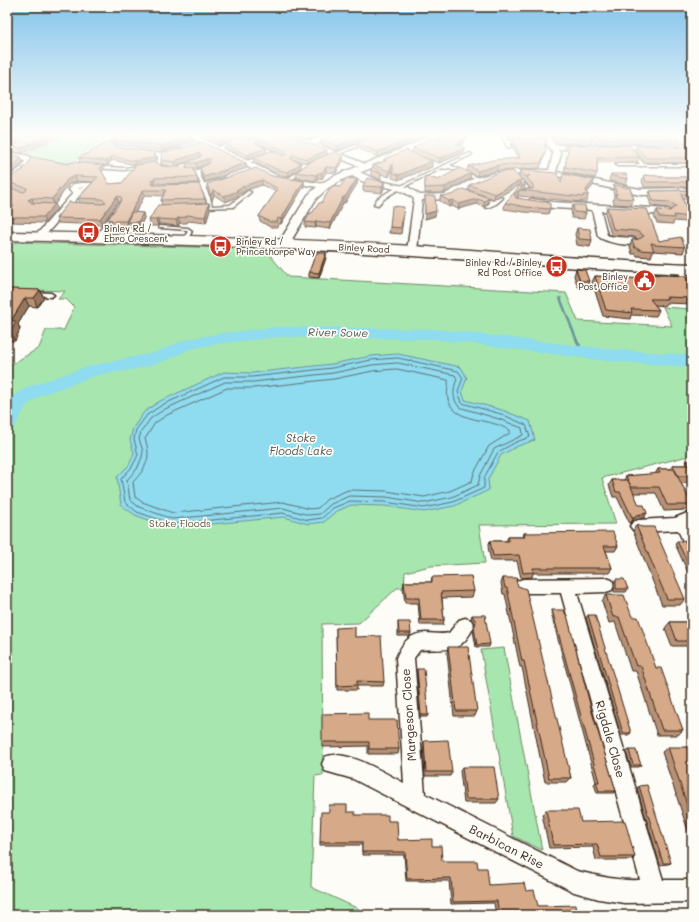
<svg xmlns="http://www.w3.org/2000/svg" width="699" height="922" viewBox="0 0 699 922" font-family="Mali,sans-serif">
	<rect width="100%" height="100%" fill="#fdfcf7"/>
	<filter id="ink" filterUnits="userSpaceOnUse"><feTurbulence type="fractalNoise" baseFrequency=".025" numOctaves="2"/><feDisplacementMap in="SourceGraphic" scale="8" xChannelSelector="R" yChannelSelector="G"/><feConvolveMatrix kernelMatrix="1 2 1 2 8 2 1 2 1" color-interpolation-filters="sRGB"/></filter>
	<g filter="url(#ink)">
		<!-- green -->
		<path fill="#a7e6ae" stroke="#718866" d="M66 135H116L90 147 72 164 40 159 33 160 23 155Z
			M7 242 265 249 288 277 566 293 578 321 672 326 663 307 692 309V455L602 478 616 524 479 525 485 563 431 566 405 572 404 588H397L359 623 322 624 323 775 315 776 311 887 372 915H7V367L39 348 46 330H64L74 307 66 299H58L65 291 7 289Z
			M504 648 542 850 513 836 481 650Z"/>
		<!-- water -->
		<path fill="#8fdbef" stroke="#6d949b" d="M398 354 461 367 467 378 462 391 465 400 502 410 530 421 535 440 518 446 501 455 488 479 489 490 454 506 424 512 385 506 351 505 335 512 324 522 308 524 284 517 171 528 135 515 121 505 117 477 129 465 134 453 130 440 133 428 144 412 160 401 224 372 252 373 332 364 371 356Z"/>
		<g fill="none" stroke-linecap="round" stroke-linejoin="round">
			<!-- shore -->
			<path stroke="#5d7172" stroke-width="1" d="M398 358 458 371 463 378 458 391 462 403 501 414 526 425 530 437 516 442 498 452 484 478V488L453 502 424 508 385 502 350 501 333 508 322 518 308 520 283 513 172 524 137 512 125 502 121 479 132 467 138 455 134 439 136 430 147 415 162 405 224 377H252L332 368 371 360Z
				M398 363 455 375 457 379C453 389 452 398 459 407L499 419 522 428 523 435 494 449 480 476 478 485 452 497 424 503 386 497 349 496 331 504 320 514 309 515 283 508 172 519 139 507 130 500 127 480 137 469 142 457 143 451 139 439 141 432 151 418 165 409 225 382H253L333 373 372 365Z
				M397 369 448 380C449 386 446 392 448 399 453 419 479 419 495 424 500 425 505 428 510 430V433L489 446 474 473 472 481 450 491 424 497 386 491 348 490 327 499 318 508 310 509 283 502 173 513 142 502 135 497 133 482C146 468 152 458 145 439L155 423 167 415 227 388H253L334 379 373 371Z"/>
			<!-- stream-far1 -->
			<path stroke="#6d949b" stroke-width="2.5" d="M560 298 579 346"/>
			<!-- stream -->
			<path stroke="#6d949b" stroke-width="3.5" d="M579 345 581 351"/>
			<!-- river -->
			<path fill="#8fdbef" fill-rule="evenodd" d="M277 327 435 329 607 349 692 355V367L607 361 435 339 277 337 215 344 190 349 165 361 137 369 98 375 41 395 26 406 14 428 7 430V406L12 397 27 387 89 366 153 353 185 340 215 334Z"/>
			<defs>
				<path id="service" d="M411 135H417L433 138 431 139Z
					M501 135H505L508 141H521L523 142 521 143H509L511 147 508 148Z
					M588 135H590L597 148H595Z
					M232 142 235 143 217 150 214 149Z
					M363 142 366 143 332 157 329 156Z
					M258 145H260L275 153 246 164H244V162L270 153 258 147Z
					M17 146 20 147 7 154V151Z
					M632 151 644 164H689L691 165 689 166H617L616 165 618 164H640L630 152Z
					M159 153 162 154 160 166 166 168V170L156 167Z
					M470 153 472 154 471 155 450 165 481 179V181H479L449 168 445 169 443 168C427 176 388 192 378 205L374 204 377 199 388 192Z
					M195 160 198 161 181 168 179 171 176 170 179 166Z
					M209 165 211 166 210 167 199 172 205 187 210 198 212 206 230 205 248 191 251 192 233 207 202 208V206H208L206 198 200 186 201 185 195 171Z
					M95 166 124 168 142 166 144 167 124 170 94 168V166Z
					M302 169 305 170 288 182H286V180Z
					M514 173H516L531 191V193L526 194V192L527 191 514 175Z
					M478 197 493 201 499 197 503 198 496 204 487 208 485 207 490 203 478 199Z
					M112 212 116 213 99 239H95V238Z
					M159 226 188 228 192 231 187 241H185L183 240 188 231 187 230 161 228H159Z
					M680 267 683 269 692 286V293L689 291 677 269Z
					M33 292 51 293 54 295 51 297 31 295 30 294Z"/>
				<path id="minor" d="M186 135H195L278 176 324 184 328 186 324 188 273 180Z
					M284 135H293L310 141 328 135H337V137L317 144 370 166 369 168H363Z
					M542 135H549L555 145H582L586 147 582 149H558L561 154 556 172 640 189 692 188V194L640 195 552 175 516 174 498 176 479 183 450 199 422 200 417 251 412 254 407 251 414 199C396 182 365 190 348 172L349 170H355L380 181 408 187 420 195 445 194 473 179 497 172 516 170H549L553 154Z
					M608 145H654L658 147 654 149H608Z
					M180 148H183V152C170 155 145 161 133 152L137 150 159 153Z
					M7 152 29 156 33 161 28 170 7 184V178L22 167 25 161 7 156Z
					M225 178 229 180 228 182C217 185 186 195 177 187L181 184H202Z
					M81 183H91L94 187 90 192 81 194 43 238H37L35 236 37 234 73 193 69 190 73 184ZM85 187 78 189 79 188Z
					M531 199 553 202 668 209 672 212 668 215 601 211 607 235C617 239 633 235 640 242 633 248 605 243 598 236L592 210 553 208 528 204 527 202Z
					M692 511V550L686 548 678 530 638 532 633 530 630 526 633 522 638 520 675 518Z
					M606 578 612 580 614 585 612 590 606 592 577 593 663 880H692V902L624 903 599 899 574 892 353 779 325 771 322 764 325 757C346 748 384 773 404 783L396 658C402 644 409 633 426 633 434 633 441 635 449 633L459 620 465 618 471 620 474 626C460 656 447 648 420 650L414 658 425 794 577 871C598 876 618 881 640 880L561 593H523L517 591 515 586 517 581 523 579Z"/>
				<path id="tertiary" d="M431 135H441L415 150 342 180 328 188 316 199 288 246H280L278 244 308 195 320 184 334 176 409 146Z"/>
				<path id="primary" d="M7 232C143 234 278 238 413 246 506 252 599 261 692 264V274C599 271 506 262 413 256 278 247 143 243 7 240Z"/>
			</defs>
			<!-- service casing -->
			<use href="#service" stroke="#3b2a1e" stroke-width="3"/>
			<!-- minor casing -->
			<use href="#minor" stroke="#3b2a1e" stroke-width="3"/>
			<!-- tertiary casing -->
			<use href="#tertiary" stroke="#3b2a1e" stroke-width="3"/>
			<!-- primary casing -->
			<use href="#primary" stroke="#3b2a1e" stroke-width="3"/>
			<!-- service -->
			<use href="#service" fill="#fdfcf7" fill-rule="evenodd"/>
			<!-- minor -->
			<use href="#minor" fill="#fdfcf7" fill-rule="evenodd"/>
			<!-- tertiary -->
			<use href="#tertiary" fill="#fdfcf7" fill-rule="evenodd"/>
			<!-- primary -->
			<use href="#primary" fill="#fdfcf7" fill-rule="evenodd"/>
		</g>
		<!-- wall -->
		<path fill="#b89175" stroke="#3b2a1e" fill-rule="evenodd" d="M7 135H27L18 139 23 153 14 152 12 147 7 149Z
			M121 135 137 137H193L194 142 162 150 117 145 114 146 116 147 155 152 156 157 155 163 162 166 172 167 162 165 161 160 176 150 202 142 246 163 247 168 205 182 201 173 200 168 209 164H207L197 168H193L197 177 198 183 155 184 154 185 205 199 206 203H209L210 209 206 223 188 221 187 223H180L178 226 159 224 158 226H151L149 220 162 205 161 200 163 196 145 195 135 212 143 213 144 218 139 228H129L128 226 127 227H112V225H110L108 219 120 202H118L102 225 58 223 56 218 80 203 78 198 93 182 77 181 69 184 55 204 57 209 45 223 11 222V221H8L7 220V213L10 210H7V179L23 170 22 169 80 162 79 158ZM195 159 186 163 187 168 177 167 178 165ZM112 160 135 165H139L122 183 109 184 102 172 104 170 103 165H108Z
			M198 135H289L327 155 343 156V161L336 173 326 172 322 179 318 178 316 181 297 178 296 172 312 161 307 163 294 160 301 163V167L289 176 278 175 254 162 253 158 282 156 284 155 260 144H258L266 148V153L247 159 226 148 225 144 251 139 245 137 219 145Z
			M296 135H324L310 139Z
			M336 135H379L376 136 378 137 382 135H421V138L378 157 357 148V144L365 140 337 151 321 144V140Z
			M470 135 460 146 465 148 464 153 439 163 412 153 413 148 436 139Z
			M508 135H544L543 139H547L545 155 540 168 497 171 477 176 471 173 470 179 445 193H425V176L438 180 467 171 468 166 517 158 512 144 513 140H510Z
			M550 135H590L592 139 591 144 555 143Z
			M591 135H677L687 146H692V163L645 162 635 150 636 146 678 147 674 144H596Z
			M565 145H629L639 157 637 162 597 163V173L595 178 564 172 568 151 564 150Z
			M7 153 23 162 21 166 13 172 7 170Z
			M384 159 432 167 398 180 392 178 393 168 389 177 381 174V180L371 175V170L373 167V165L383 162Z
			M520 170 561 182 593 186 587 192 588 195 587 201H582V202L518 196 516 197 550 209 548 214 524 212 504 209 505 203 525 185 524 189H531L526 183V182H525L519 176Z
			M611 174 628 179 626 185 610 181 609 180Z
			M644 175 659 177H692V187H644L642 181Z
			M272 176 304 181V186L281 224H278V227H270L260 221 259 216 276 192 262 185 247 190 238 195V197L225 202 214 195 212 201 207 189V184Z
			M357 179V184L345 203H343L330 229 316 227V228L305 227V222L321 203 340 187Z
			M384 182V188L382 193 363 191V186Z
			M469 185H520L494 199 469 190Z
			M614 185 634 199 631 205 614 204 613 200 614 196 613 190Z
			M692 190V199H683L689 217 687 222 674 221 673 224 657 223 654 216 657 210 670 211 671 210 668 208 651 206 648 196 650 191Z
			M425 196 435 216 425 219Z
			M440 196 489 198 488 203 484 207 477 204 458 209 452 206 449 207 440 201Z
			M573 205 586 213 584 219 572 218 571 210Z
			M607 207 659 241 685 247 683 253 653 251 651 257 637 256 636 254H632L630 246 632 240 638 239 634 237 611 235 605 213Z
			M404 213 401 234 389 233 390 227Z
			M577 228 592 240 590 247 577 245 575 234Z
			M326 253V258L319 278 309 277V272Z
			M576 269 589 281 587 287H578L574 276Z
			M642 274 692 286V304L666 303 664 306 655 305 659 310 656 316 631 315 630 319 603 316 592 282 595 276 640 279Z
			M40 290 44 298 37 307 29 306 18 324 20 329 15 341H7V295Z
			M687 461H692V481L691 483H681L692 505 688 510 664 511 656 493H633L644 518 632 521 630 524 617 497H613L609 485 612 480H624L626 476 655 474 658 469H670L673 465H685Z
			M636 525 685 599 680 605H662L633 531Z
			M524 533 618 546 615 551H606L612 568 609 573H533L532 577 521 578 517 561H491L488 547 490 541H506L508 537H523Z
			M677 541 692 549V581L675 544Z
			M432 577 474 591 472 597 442 598 444 620 443 625H420L418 603H405L403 588 404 582H431Z
			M503 578 516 581 571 778 567 782H545L522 667H520L505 594H503L501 583Z
			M616 579 628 589 626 592H614V582Z
			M606 595 632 617 656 668 683 730 678 735H657L636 671H631L615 622 609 623 602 601Z
			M552 610 592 712 616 791 613 793H597L594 784 596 782 551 613Z
			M472 615 490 644 489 647H476L473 631 475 625 471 618Z
			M588 615 631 733 628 735H621L586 618Z
			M398 622 411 633 410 636H398Z
			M670 622H692V646H672L665 628Z
			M336 628 355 637 384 682 383 686H357V690H337Z
			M448 647 477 711 475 716H454L447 653Z
			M417 669 428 715 427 717H420L417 672Z
			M368 720 399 749 398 754H368V746L322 747V742Z
			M424 741 452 772 450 776H425L423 745Z
			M668 747 692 755V843L662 752Z
			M629 750 641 765 638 767H631L626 752Z
			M462 767 499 799 496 803H464L460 771Z
			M639 786 671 863 668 864 660 865 637 788Z
			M546 810 581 822 635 857 630 860H596L593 847 549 848 542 814Z
			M347 812 355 815 388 821 398 840 432 846 442 861 478 868 489 885 526 891 538 906 577 912 588 915H496L494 903 451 904 449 881H406L404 855H362V845H320V842Z"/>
		<!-- shaded-wall -->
		<path fill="#96765f" stroke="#3b2a1e" d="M15 135H27L17 140 15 137Z
			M50 135H62L23 153 21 148Z
			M237 135H244L245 137 219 145V141Z
			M310 135H324L310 139Z
			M366 135 365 140 337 151V146Z
			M373 135H379L373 138Z
			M420 135H421V138L378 157V152Z
			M466 135H470L456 149 457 145Z
			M193 137 194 142 162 150 161 146Z
			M15 139 17 145 7 149V143Z
			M259 139 260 144 256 145 255 143 256 140Z
			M116 140 117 145 112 147 110 143Z
			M266 148V153L247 159V155Z
			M465 148 464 153 439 163 440 158Z
			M327 150V155L307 163V159Z
			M155 152 156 157 155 163 135 165 134 161Z
			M199 153 200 158 178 165 176 167 175 162 177 160Z
			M111 156 112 160 108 165 107 161Z
			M343 156V161L336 173V168Z
			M21 157 23 162 21 166 13 172 11 166Z
			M207 159V164L197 168 196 163Z
			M432 161V167L398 180 399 175Z
			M246 163 247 168 205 182 204 177Z
			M301 163V167L289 176 288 172Z
			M393 163V168L389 177V171Z
			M103 165 104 170 101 173 100 168Z
			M498 165 497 171 477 176 478 171Z
			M326 167V172L322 179 321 173Z
			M318 173V178L316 181V175Z
			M471 173 470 179 445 193V187Z
			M75 176 77 181 69 184 55 204 57 209 45 223 43 217 54 204 52 199 68 179Z
			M154 178 155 184 153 186 151 181Z
			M357 179V184L345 203V197Z
			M262 180V185L247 190 238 195V197L225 202 224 196 246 185Z
			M521 180 520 185 494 199 495 194Z
			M594 180 593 186 585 195 586 190Z
			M304 181V186L281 224V219Z
			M384 182V188L382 193V187Z
			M525 185 524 190H520L521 186Z
			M143 190 145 195 130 222H127L128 226 127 227 126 221Z
			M213 190 214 195 212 201 211 196Z
			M519 190 518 196 513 200 514 194Z
			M117 196 118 202 102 225 100 219Z
			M343 197V203L330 229V223Z
			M32 198 34 204 31 205 28 200Z
			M489 198 488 203 484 207V201Z
			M477 199V204L458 209 459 204Z
			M453 200 452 206 449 207V201Z
			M209 203 210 209 206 223 205 217Z
			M436 211 435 216 425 219V214Z
			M143 213 144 218 139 228 138 222Z
			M178 218 180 223 178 226 176 220Z
			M158 219 159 224 158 226 156 220Z
			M316 221V228L315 223Z
			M326 253V258L319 278V273Z
			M40 290 44 298 37 307 34 298Z
			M25 298 29 306 18 324 20 329 15 341 11 332V321Z
			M647 513 644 518 632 521 630 524 636 515Z"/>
		<!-- building -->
		<path fill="#d6a988" stroke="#3b2a1e" d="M7 135H15V137L17 139H24L32 135H50L21 148 12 147 19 142 15 139 7 143Z
			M121 135 137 137 141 135H189L193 137 161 146 116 140 110 143 116 147 155 152 154 158 134 161 111 156 107 161 79 158Z
			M206 135H237L219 141Z
			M249 135H289L327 150 307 159 292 155 291 159 301 163 288 172 278 170 253 158 272 151 282 156 287 154 285 151 259 139 256 140 255 143 266 148 247 155 225 144 243 137 250 140 254 138 253 136Z
			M336 135H373L378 137 382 135H420L378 152 357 144 370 138 366 135 337 146 321 140Z
			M446 135H466L457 145 465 148 440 158 413 148 432 137 436 139Z
			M554 135H590L592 139 557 138Z
			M595 135H677L687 146H692V158H646L636 146H671L679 148 681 144 676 139H598Z
			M513 139H547L546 145H544L546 149 541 163 498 165 478 171 468 166 493 160 520 158Z
			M202 142 246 163 204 177 200 168 210 163V159H207L196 163H186L200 157 202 155 199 153 177 160 175 162 161 160 162 152 176 150Z
			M565 145H629L639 157 597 158V173L565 167 569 145Z
			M406 150 432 161 399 175 393 173V163L389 171 373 165 386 161 384 159Z
			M334 152 343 156 336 168 326 167 321 173H318L316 175 296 172 312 161Z
			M7 153 21 157 19 161 11 166 7 165Z
			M32 157 68 164 72 162 103 165 100 168 109 184 122 183 136 165 154 162 162 166 193 168 197 177 154 178 151 181 153 185 199 184 205 199 161 200 166 190H143L126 221H111L112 220 108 219 122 199 121 197 117 196 100 219 56 218 69 202 102 204 106 202 102 199 78 198 98 177 75 176 68 179 52 199 32 198 28 200 32 203 55 204 43 217H9L10 215H7V213L14 206 7 204V187L23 192 26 191 27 188 7 182V179L24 169H22L27 165Z
			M373 167 382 174 371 170Z
			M256 168 272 176 304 181 281 219 278 218 277 222H270L259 216 278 189 262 180 246 185 236 190 238 191 224 196 213 190 211 196 207 184Z
			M460 168 471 173 445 187 425 188V176L438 180Z
			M520 170 557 173 561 183 563 174 594 180 586 190 588 195H583V197L519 190 514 194 516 198 550 203V209L526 207 505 203 523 182 525 185 521 186V190L533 189V185L527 178 530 175 526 177Z
			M513 171 521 180 495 194 469 185 499 172Z
			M611 174H626L628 179 612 176Z
			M644 175 658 176 659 177H692V182H646Z
			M346 178 357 179 345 197H343L330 223 316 221 315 223 305 222 310 213H312L319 203H321L332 186 340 187Z
			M367 178 384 182 382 187 363 186Z
			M614 185 630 188 634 199 616 198 615 194 617 195Z
			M463 189 489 198 484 201 477 199 459 204 453 200 449 201 440 196 451 195Z
			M692 190V194H681L689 217 674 215 675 218 659 217 657 210 670 211 676 206 670 202 653 201 650 191Z
			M425 196H435L436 211 425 214Z
			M209 203 205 217 187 215 186 217 178 218 176 220 158 219 156 220H149L158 205Z
			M573 205H585L586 213 574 212Z
			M392 206 404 207 401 228 390 227Z
			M607 207 647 209 659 241 681 237 685 247 655 245V244L651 243 654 251 639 250V248H635L632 240 639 239 644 236 643 235 636 231 613 229Z
			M132 212 143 213 138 222H127Z
			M577 228 590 229 592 240 579 239Z
			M316 253H326L319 273 309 272Z
			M576 269 585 270 589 281H580Z
			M642 274 685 276 691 286H692V298L666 297 667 299H650L659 310 631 309 632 313 606 310 595 276 644 279Z
			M11 289 40 290 34 298H25L11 321H16L11 332H7V295Z
			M687 461H692V470Z
			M673 465H689L692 470V476H678Z
			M658 469H674L692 505H667L659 487H631L626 476 660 473Z
			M612 480H628L639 505H644L647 513 636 515 633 519 620 492H616Z
			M636 525 642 527H654L685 599H667Z
			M613 532 618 546H604L612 568H533L534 572 523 573 519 555 493 556 490 541H509L508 537H525L524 533Z
			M677 541H685L687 546 691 548 692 549V572Z
			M471 576 474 591 441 592 444 620H421L419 598H406L404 582H432V577Z
			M503 578H517L516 581 518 586 526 589 571 778H549L524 661H522L507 588H505Z
			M616 579H624L628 589H616Z
			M606 595H624L632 617H638L656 668H661L683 730H662L641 666H636L619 617H613Z
			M552 610H564L566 615H567L592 712 616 791H599L596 782H599Z
			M472 615H485L490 644 477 645 474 628 476 622Z
			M588 615H595L631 733H623Z
			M398 622H410L411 633H399Z
			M670 622H692V641H677Z
			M355 627V637L381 636 384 682 357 681V685L337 686 336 628Z
			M448 647H468L477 711H456Z
			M417 669H424L428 715H421Z
			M368 713V720H397L399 749H369V742H322V714Z
			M448 740 452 772H426L424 741Z
			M668 747H689L692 755V820Z
			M629 750H636L641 765H633Z
			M462 767H494L499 799H466Z
			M647 785 671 863H663L639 786Z
			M329 805H347V812H355V815H388V821H397L398 840 432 839V846H441L442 861H477L478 868H487L489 885 524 883 526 891 534 890 538 906 576 905 577 912H587L588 915H499L497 901 453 902 451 878 407 879 405 852H362V842H320L321 812H329Z
			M546 810H578L581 822 625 821 635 857H601L597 844 553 845Z"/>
	</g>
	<!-- sky -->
	<linearGradient id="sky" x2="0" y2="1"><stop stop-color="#84c4eb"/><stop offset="0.51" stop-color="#fefefb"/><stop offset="1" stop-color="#fefefb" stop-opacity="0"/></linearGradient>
	<rect width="699" height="264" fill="url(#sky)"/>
	<!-- icons -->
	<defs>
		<symbol id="bus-disc" viewBox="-11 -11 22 22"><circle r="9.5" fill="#c8321e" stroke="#fdfcf7"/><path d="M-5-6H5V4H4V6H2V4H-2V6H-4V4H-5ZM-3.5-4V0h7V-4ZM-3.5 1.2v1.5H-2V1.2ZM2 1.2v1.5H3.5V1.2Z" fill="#fff"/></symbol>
		<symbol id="civic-disc" viewBox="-11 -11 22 22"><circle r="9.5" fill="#c8321e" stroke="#fdfcf7"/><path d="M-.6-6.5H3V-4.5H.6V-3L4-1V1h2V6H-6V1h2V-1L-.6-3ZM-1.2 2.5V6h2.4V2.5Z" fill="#fff"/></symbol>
	</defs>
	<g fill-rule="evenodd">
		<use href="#bus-disc" x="76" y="220" width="25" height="25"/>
		<use href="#bus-disc" x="208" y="234" width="25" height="25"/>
		<use href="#bus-disc" x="544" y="254" width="25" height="25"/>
		<use href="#civic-disc" x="632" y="268" width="25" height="25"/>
	</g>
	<g text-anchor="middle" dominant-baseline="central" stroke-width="3.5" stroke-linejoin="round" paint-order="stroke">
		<!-- far-poi labels -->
		<g font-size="9" fill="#3b2a1e" stroke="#fdfcf7" text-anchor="start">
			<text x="104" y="228">Binley Rd /<tspan x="104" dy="10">Ebro Crescent</tspan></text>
			<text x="236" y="241">Binley Rd /<tspan x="236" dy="10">Princethorpe Way</tspan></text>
			<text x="542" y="262" text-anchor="end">Binley Rd / Binley<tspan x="542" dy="10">Rd Post Office</tspan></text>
			<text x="628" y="276" text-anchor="end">Binley<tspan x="628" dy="10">Post Office</tspan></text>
		</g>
		<!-- far-street labels -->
		<g font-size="9" fill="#3b2a1e" stroke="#fdfcf7">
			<text transform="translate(364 248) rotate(3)">Binley Road</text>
		</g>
		<!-- park labels -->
		<g font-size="10" fill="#565942" stroke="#fdfcf7">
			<text x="180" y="523">Stoke Floods</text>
		</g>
		<!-- water labels -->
		<g font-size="11" font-style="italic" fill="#505652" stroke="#fdfcf7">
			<text transform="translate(338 332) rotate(1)">River Sowe</text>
			<text x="301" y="437">Stoke<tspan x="301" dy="13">Floods Lake</tspan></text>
		</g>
		<!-- near-street labels -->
		<g font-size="12" fill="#3b2a1e" stroke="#fdfcf7">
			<text transform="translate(408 715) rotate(-94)">Margeson Close</text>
			<text transform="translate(611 739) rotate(74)">Rigdale Close</text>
			<text transform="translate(507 846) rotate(27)">Barbican Rise</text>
		</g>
	</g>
	<!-- margin -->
	<rect width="699" height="922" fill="none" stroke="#fdfcf7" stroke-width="24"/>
	<rect x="12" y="12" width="675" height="898" fill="none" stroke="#3b2a1e" stroke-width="1.5" filter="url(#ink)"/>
</svg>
